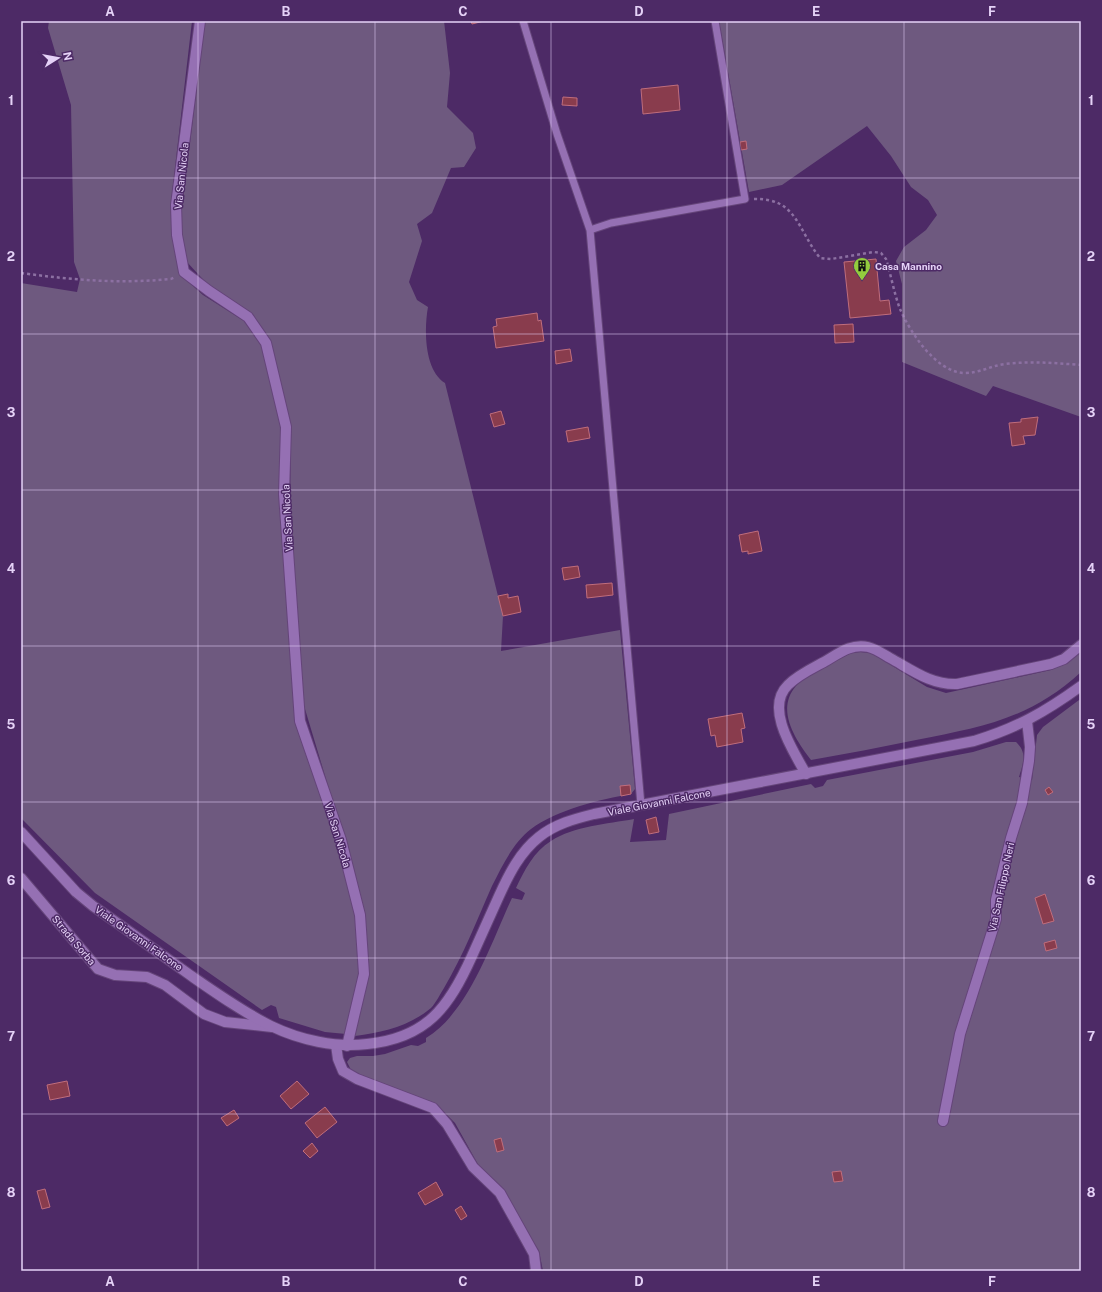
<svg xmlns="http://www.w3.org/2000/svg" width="1102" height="1292" viewBox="0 0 1102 1292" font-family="'Public Sans',sans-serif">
	<rect width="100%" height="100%" fill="#4d2a66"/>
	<!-- green -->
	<path fill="#6e597f" d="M49 21H192L171 202V232L178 267 184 278 203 295 244 321 263 348 283 426 297 723 337 840 356 915 359 971 346 1034 325 1032 279 1018 276 1007 271 1005 262 1010 242 996 95 893 21 818V283L77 292 80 279 74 262 71 105 48 28Z
		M205 21H444L450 73 447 107 473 133 476 148 464 167 451 168 432 213 417 224 422 241 409 282 417 300 428 307C424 329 424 370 445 383L498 596 503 616 501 651 620 630 635 789 631 794C601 799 556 810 531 829 513 843 502 866 492 886 477 920 463 956 444 988 440 994 436 1003 431 1008 408 1027 383 1032 355 1036L368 972 344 839 302 699 290 508 291 426 266 334 248 312 208 285 187 262 180 224Z
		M719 21H1081V417L993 386 986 396 902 362V284L896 261 904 247 926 230 937 215 928 200 911 187 891 156 867 126 782 185 749 192Z
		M860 652 871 653 927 687 946 693 1051 670 1065 664 1081 652V672C1030 719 982 727 916 740 881 747 846 754 811 760 796 740 775 710 796 686 806 675 837 661 851 653Z
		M1079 700 1081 702V1271H543L539 1251 503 1193 480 1168 455 1123 437 1105 359 1075 351 1070 347 1062 350 1058 357 1056H373L385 1054 411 1045 418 1046 426 1042V1038C469 1012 491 943 512 898L522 900 525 893 516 888C524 871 534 851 551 841 574 826 607 824 634 819L630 842 666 840 669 814 811 784 815 788 823 786 827 780 973 752 1006 742H1016C1028 753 1023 764 1019 777L1032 780 1037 735 1043 727Z"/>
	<!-- building -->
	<path fill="#893c4d" stroke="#c06d7c" d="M471 21H484L472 24Z
		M678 85 680 110 643 114 641 89Z
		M563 97 577 98V106L562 105Z
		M746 141 747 149 741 150 740 142Z
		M876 259 880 301 889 300 891 314 850 318 844 262Z
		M537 313 538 321 541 320 544 341 496 348 493 327 497 326 496 319Z
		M853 324 854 342 835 343 834 325Z
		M570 349 572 361 556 364 555 351Z
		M501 411 505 424 494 427 490 414Z
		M1038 417 1035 435 1023 436 1025 444 1012 446 1009 423 1021 422V419Z
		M588 427 590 438 568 442 566 431Z
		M758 531 762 551 748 554V551L742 552 739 535Z
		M578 566 580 577 564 580 562 568Z
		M612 583 613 595 587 598 586 585Z
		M508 594V598L518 596 521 612 503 616 498 596Z
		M742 713 745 728 741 729 743 742 717 747 715 735 711 736 708 719Z
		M630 785 631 794 621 796 620 786Z
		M1049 787 1053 792 1048 795 1045 790Z
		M656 817 659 832 649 834 646 820Z
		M1045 894 1054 921 1043 924 1035 898Z
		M1055 940 1057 948 1046 951 1044 943Z
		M67 1081 70 1096 50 1100 47 1085Z
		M297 1081 309 1094 291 1109 280 1096Z
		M325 1107 337 1122 317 1138 305 1123Z
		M234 1110 239 1118 227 1126 221 1118Z
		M501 1138 504 1150 497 1152 494 1140Z
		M312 1143 318 1151 310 1158 303 1151Z
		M841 1171 843 1181 834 1182 832 1172Z
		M436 1182 443 1195 425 1205 418 1193Z
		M45 1189 50 1207 42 1209 37 1191Z
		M461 1206 467 1216 461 1220 455 1210Z"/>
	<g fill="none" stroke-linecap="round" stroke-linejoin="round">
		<defs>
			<path id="service" d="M523 21 557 134 590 230 641 805
				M590 230 611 223 745 199 715 21"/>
			<path id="minor" d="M200 21 176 205 177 235 184 272 209 291 248 317 266 343 286 427 284 494 300 721 341 840 360 915 364 974 347 1046
				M806 774C794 752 764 708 788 685 798 675 811 669 824 662 838 654 851 643 868 647 876 649 883 654 890 658 912 670 931 685 957 684L1051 664 1064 659 1081 645
				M21 878 98 969 115 975 147 977 165 985 204 1014 225 1022 272 1027
				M336 1045 338 1059 343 1071 357 1079 433 1108 447 1124 473 1167 500 1193 534 1254 536 1271
				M943 1121 960 1034 996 919V900L1011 838 1022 803 1029 761 1030 747 1027 721"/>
			<path id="tertiary" d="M21 832 76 892 93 906C126 929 158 952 190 975 216 993 243 1012 271 1026 300 1040 336 1048 367 1044 427 1038 449 1007 472 956 481 936 490 916 499 896 509 874 520 852 539 837 555 824 574 819 594 814L974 741C1017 728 1045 712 1081 686"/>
		</defs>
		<!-- service casing -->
		<use href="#service" stroke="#65457a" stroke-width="9"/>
		<!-- minor casing -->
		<use href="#minor" stroke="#65457a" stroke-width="12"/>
		<!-- tertiary casing -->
		<use href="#tertiary" stroke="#65457a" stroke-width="12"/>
		<!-- path -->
		<path stroke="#8c70a2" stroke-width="2.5" stroke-dasharray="3 3" stroke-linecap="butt" d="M754 199C797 198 797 229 820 258L831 259 874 252 881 253 886 259C891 275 894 293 900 309 910 332 936 372 964 373 980 373 990 366 1005 364 1031 361 1055 363 1081 365
			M21 273C73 280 119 284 171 279L175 277"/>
		<!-- service -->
		<use href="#service" stroke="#9570b3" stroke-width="7"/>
		<!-- minor -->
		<use href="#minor" stroke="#9570b3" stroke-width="10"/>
		<!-- tertiary -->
		<use href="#tertiary" stroke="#9570b3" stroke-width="10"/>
	</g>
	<!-- grid -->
	<path fill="none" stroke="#e5d2f7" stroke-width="1" stroke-opacity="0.55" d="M198 21V1271M375 21V1271M551 21V1271M727 21V1271M904 21V1271M21 178H1081M21 334H1081M21 490H1081M21 646H1081M21 802H1081M21 958H1081M21 1114H1081"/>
	<!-- icons -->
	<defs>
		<symbol id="building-pin" viewBox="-11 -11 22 30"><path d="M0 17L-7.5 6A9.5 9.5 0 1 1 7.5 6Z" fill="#93cc3d" stroke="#4d2a66"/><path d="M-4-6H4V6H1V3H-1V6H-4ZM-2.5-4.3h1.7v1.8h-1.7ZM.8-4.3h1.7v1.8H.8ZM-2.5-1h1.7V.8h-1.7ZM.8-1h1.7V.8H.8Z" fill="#111"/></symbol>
	</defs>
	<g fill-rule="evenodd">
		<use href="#building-pin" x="852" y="256" width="20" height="27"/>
	</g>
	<g text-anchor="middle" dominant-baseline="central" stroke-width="3" stroke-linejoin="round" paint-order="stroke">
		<!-- street labels -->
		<g font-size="10" fill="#e5d2f7" stroke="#4d2a66">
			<text transform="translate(181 176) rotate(-84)">Via San Nicola</text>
			<text transform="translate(287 518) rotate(-93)">Via San Nicola</text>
			<text transform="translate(659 802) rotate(-11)">Viale Giovanni Falcone</text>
			<text transform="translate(338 835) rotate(73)">Via San Nicola</text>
			<text transform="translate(1001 887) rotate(-78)">Via San Filippo Neri</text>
			<text transform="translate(139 938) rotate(35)">Viale Giovanni Falcone</text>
			<text transform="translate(74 940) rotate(50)">Strada Sorba</text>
		</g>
		<!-- poi labels -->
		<g font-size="10" font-weight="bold" fill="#e5d2f7" stroke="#4d2a66" text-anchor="start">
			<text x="875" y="266">Casa Mannino</text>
		</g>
	</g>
	<!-- border -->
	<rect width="1102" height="1292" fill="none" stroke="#4d2a66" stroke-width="44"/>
	<!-- north arrow -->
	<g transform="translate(58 58) rotate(79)" stroke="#4d2a66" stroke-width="3" paint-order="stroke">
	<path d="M0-3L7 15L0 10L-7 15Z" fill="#e5d2f7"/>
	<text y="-6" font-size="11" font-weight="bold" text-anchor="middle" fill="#e5d2f7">N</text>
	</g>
	<rect x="22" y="22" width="1058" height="1248" fill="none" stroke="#e5d2f7" stroke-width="1.5"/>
	<g font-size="13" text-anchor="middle" font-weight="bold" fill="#e5d2f7">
		<text x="110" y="16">A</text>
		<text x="286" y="16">B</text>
		<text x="463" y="16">C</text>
		<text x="639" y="16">D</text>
		<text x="816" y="16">E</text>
		<text x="992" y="16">F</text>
		<text x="11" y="105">1</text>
		<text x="1091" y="105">1</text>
		<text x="11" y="261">2</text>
		<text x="1091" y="261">2</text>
		<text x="11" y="417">3</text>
		<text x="1091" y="417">3</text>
		<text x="11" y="573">4</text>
		<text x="1091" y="573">4</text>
		<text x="11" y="729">5</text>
		<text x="1091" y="729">5</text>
		<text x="11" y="885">6</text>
		<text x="1091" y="885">6</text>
		<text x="11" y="1041">7</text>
		<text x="1091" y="1041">7</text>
		<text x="11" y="1197">8</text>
		<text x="1091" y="1197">8</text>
		<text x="110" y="1286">A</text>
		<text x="286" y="1286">B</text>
		<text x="463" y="1286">C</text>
		<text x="639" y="1286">D</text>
		<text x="816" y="1286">E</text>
		<text x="992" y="1286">F</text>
	</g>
</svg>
